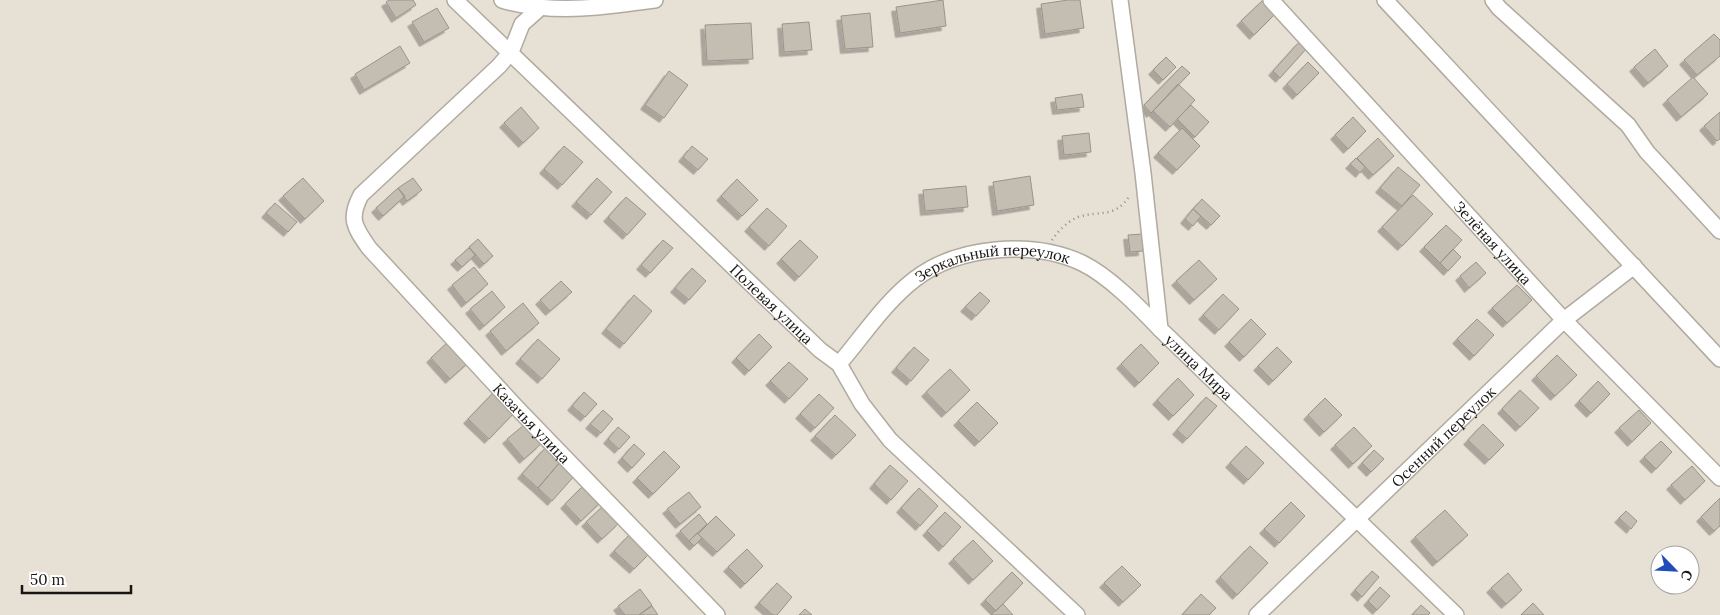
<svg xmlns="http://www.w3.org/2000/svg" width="1720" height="615" viewBox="0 0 1720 615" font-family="Lora,serif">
	<defs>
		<filter id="shadow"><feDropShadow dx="-4.5" dy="4.5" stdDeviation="0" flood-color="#0004"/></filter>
	</defs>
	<rect width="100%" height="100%" fill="#e7e1d5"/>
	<!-- building -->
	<path fill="#c4beb2" stroke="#999488" filter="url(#shadow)" d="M389 0H413L416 5 396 18 386 2Z
		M943 0 946 26 900 33 896 7Z
		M1068 0H1080L1084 28 1045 34 1041 4Z
		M1263 0 1275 14 1254 35 1241 21Z
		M437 8 449 28 424 42 412 22Z
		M870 13 873 47 845 49 841 16Z
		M809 22 812 50 784 52 782 24Z
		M751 23 753 59 707 61 705 25Z
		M1714 34 1720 40V56L1697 75 1684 60Z
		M1300 41 1307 48 1280 78 1273 71Z
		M400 46 410 63 364 90 355 74Z
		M1655 49 1668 66 1648 83 1634 67Z
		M1166 57 1176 67 1163 80 1153 70Z
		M1308 62 1319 73 1297 95 1287 84Z
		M1182 66 1190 73 1151 113 1144 105Z
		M669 71 688 85 664 118 645 105Z
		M1693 77 1708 94 1681 117 1667 100Z
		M1178 84 1195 100 1170 127 1153 111Z
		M1082 94 1084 107 1057 110 1055 98Z
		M1191 105 1209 122 1195 137 1177 119Z
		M521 107 539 128 523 143 504 123Z
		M1720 112V139L1717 141 1704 126Z
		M1353 117 1366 131 1348 149 1335 135Z
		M1182 128 1200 146 1177 170 1158 153Z
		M1089 133 1091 152 1064 155 1062 136Z
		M1378 138 1394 156 1373 175 1357 158Z
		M564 146 583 162 562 185 544 169Z
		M692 146 708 159 698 170 683 157Z
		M1356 158 1365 167 1360 173 1350 164Z
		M1398 167 1420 185 1402 206 1380 188Z
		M1030 176 1034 205 997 211 993 182Z
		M303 178 324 201 305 219 283 196Z
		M413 178 422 190 407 201 398 188Z
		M597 178 612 192 591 215 576 202Z
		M737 179 758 200 742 216 721 196Z
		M966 186 968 207 925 211 923 190Z
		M398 188 405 196 383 216 376 208Z
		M1413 195 1433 214 1402 246 1382 227Z
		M626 197 646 214 627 235 608 217Z
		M1202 199 1220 216 1211 225 1193 209Z
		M275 203 297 222 288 232 266 213Z
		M767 208 787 226 769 246 749 227Z
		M1193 209 1201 216 1193 226 1185 219Z
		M1446 225 1462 240 1440 263 1424 247Z
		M1142 234 1143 251 1130 252 1128 235Z
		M478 239 493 256 484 264 469 247Z
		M663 240 673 248 650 273 641 265Z
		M800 240 818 257 799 277 781 259Z
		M469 248 475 255 462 267 455 260Z
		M1453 249 1461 257 1448 271 1440 263Z
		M1199 260 1217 279 1194 300 1176 281Z
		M1476 262 1486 273 1469 288 1460 276Z
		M474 267 488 284 466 303 452 285Z
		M692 268 706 281 689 300 675 288Z
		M561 281 572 292 550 311 540 300Z
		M1517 285 1532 300 1507 323 1492 308Z
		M492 291 505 307 484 326 470 309Z
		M980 292 990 301 976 316 965 307Z
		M1223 294 1239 309 1219 330 1203 315Z
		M634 295 652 311 624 344 606 329Z
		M523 303 539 323 506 351 490 331Z
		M1251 319 1266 334 1244 357 1229 342Z
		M1477 319 1494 335 1474 356 1457 339Z
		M759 334 772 347 749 371 736 358Z
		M538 339 560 359 542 379 520 359Z
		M450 340 470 361 450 379 431 358Z
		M1141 344 1159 363 1139 383 1121 364Z
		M914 347 929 360 911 381 896 368Z
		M1277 347 1292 362 1273 381 1258 366Z
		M1557 355 1577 375 1555 396 1536 376Z
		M789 362 808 379 789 399 770 381Z
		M950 369 970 390 946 413 926 392Z
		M1178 378 1194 395 1173 416 1157 400Z
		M1598 381 1610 394 1591 413 1579 401Z
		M497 389 518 409 489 439 468 419Z
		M1520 390 1539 408 1520 427 1502 409Z
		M584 392 597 404 585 417 572 406Z
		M819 394 834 408 815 428 800 414Z
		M1206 397 1217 406 1187 439 1177 430Z
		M1325 398 1342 415 1324 432 1308 415Z
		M977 402 998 423 979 442 958 421Z
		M603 410 613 419 601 433 590 424Z
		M1639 410 1651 423 1632 442 1619 428Z
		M835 415 856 435 836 455 815 436Z
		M1483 424 1504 445 1489 460 1468 440Z
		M524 425 541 444 524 459 507 439Z
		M618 427 630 437 619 449 608 439Z
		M1354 427 1372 446 1353 464 1335 445Z
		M1661 441 1672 452 1656 469 1644 457Z
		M634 444 645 454 632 468 622 458Z
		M1246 446 1264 463 1248 480 1230 463Z
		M546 447 561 461 538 488 522 474Z
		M1374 450 1384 459 1371 472 1362 463Z
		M664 451 680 467 653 494 637 478Z
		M561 461 576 474 552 501 538 488Z
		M890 465 908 481 891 500 874 484Z
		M1692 466 1705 481 1685 500 1671 485Z
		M585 484 602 501 581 521 565 504Z
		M919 488 938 506 920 526 901 508Z
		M689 492 701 507 680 524 667 509Z
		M1720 498V526L1714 531 1701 517Z
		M1291 502 1305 516 1279 543 1264 529Z
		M604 505 620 522 602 539 586 522Z
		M1445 510 1468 535 1437 562 1415 537Z
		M1626 511 1637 521 1631 529 1619 518Z
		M945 512 961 527 943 547 927 531Z
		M699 514 707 524 689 541 680 531Z
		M716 516 735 535 717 552 698 534Z
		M697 533 702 538 694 546 689 541Z
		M629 535 649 554 634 569 614 551Z
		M973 540 993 561 973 580 953 559Z
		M1250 546 1268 563 1237 595 1220 577Z
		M747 549 763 566 745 584 728 567Z
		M1122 566 1141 585 1123 602 1104 583Z
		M1372 571 1379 577 1362 597 1355 590Z
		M1012 572 1023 583 996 611 985 600Z
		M1508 573 1522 590 1506 604 1491 588Z
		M777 583 792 597 777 615H773L759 603Z
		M1380 587 1390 596 1377 610 1368 601Z
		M640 589 652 605 639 615H625L618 606Z
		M1201 594 1216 608 1209 615H1182Z
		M1533 603 1544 615H1521Z
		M1003 604 1013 615H991Z
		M1421 605 1430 613 1428 615H1412Z
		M652 606 658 615H639Z
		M805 609 812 615H799Z"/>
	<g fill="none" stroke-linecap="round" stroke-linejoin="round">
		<defs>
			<g id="minor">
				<path id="s1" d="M455 0 820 350 839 364 862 404 890 440 1077 615"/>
				<path d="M502 0C553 15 604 7 655 0"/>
				<path id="s2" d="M1120 0 1143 173 1160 329 1456 615"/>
				<path id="s3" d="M1271 0 1564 320 1720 478"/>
				<path d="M1385 0 1720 359"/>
				<path d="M1493 0 1499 8 1628 125 1647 152 1720 231"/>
				<path id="s4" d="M540 8 522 24 511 52 499 66 361 195C348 219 355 228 369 248L518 409 717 615"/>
				<path id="s5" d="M839 364C863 336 885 302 915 279 958 246 1032 240 1082 263 1109 276 1139 307 1160 329"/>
				<path id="s6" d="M1257 615 1564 320 1634 266"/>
			</g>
		</defs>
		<!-- minor casing -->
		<use href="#minor" stroke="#b0aa9f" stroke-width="18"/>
		<!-- path -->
		<path stroke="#918c84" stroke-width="2.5" stroke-dasharray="1 4" stroke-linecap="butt" d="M1052 240C1058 231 1068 221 1078 217 1100 210 1115 219 1130 195"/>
		<!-- minor -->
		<use href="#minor" stroke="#fff" stroke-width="15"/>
	</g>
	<g text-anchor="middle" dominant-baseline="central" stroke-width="4" stroke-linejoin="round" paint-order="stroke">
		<!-- street labels -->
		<g font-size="15" fill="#181612" stroke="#fff">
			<text stroke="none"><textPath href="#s3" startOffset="329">Зелёная улица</textPath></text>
			<text stroke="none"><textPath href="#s5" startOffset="196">Зеркальный переулок</textPath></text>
			<text stroke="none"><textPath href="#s1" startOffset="439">Полевая улица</textPath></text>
			<text stroke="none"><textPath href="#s2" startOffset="386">улица Мира</textPath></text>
			<text stroke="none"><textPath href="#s4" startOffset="559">Казачья улица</textPath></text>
			<text stroke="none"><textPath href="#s6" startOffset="258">Осенний переулок</textPath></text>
		</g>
	</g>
	<!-- north arrow -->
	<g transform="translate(1675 570) rotate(114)"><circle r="24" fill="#ffffff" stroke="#a3a2a0"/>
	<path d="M0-4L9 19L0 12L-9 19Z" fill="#214dbb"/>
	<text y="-8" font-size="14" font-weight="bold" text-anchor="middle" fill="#181612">С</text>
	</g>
	<!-- scale -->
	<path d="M22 585v8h109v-8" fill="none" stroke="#181612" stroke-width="2.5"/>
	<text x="30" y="585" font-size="15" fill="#181612" stroke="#ffffff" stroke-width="4" paint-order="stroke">50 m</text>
</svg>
